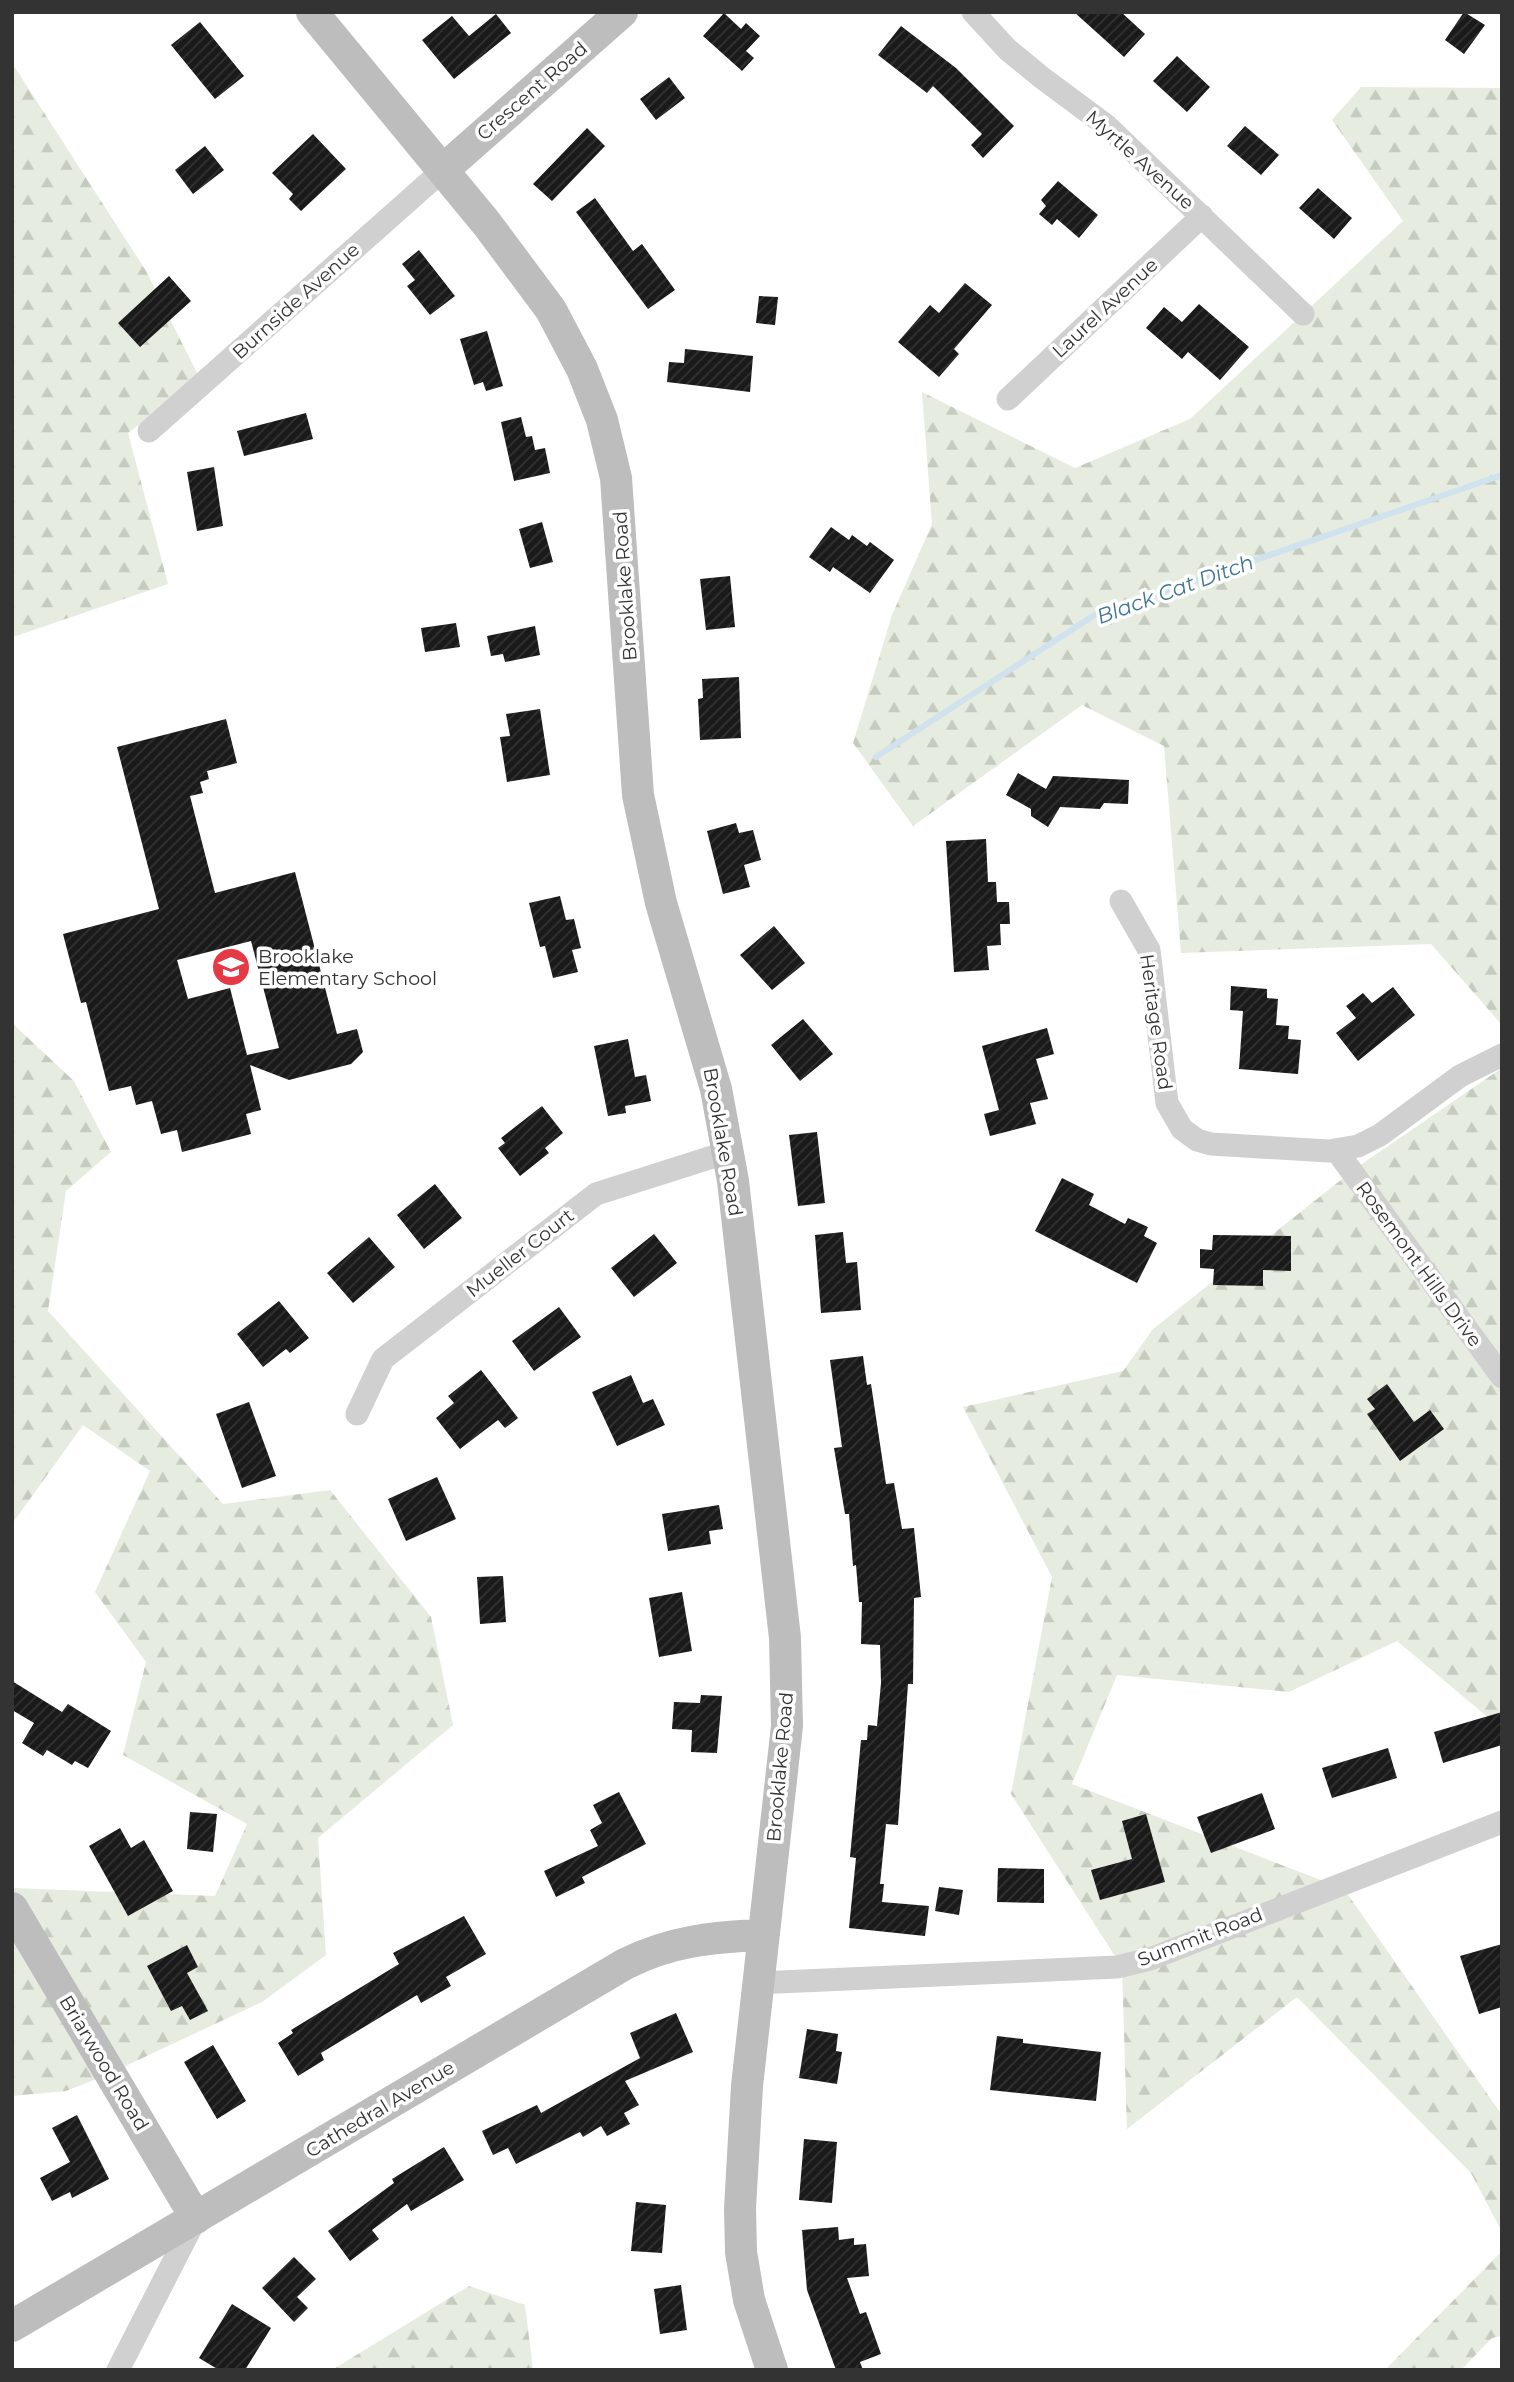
<svg xmlns="http://www.w3.org/2000/svg" width="1514" height="2382" viewBox="0 0 1514 2382" font-family="Montserrat,sans-serif">
	<defs>
		<pattern id="forest-firs" width="22" height="20" patternUnits="userSpaceOnUse" patternTransform="scale(1.75)"><rect width="22" height="20" fill="#e6ecdf"/><path d="M5 1l3.5 6h-7zM16 11l3.5 6h-7z" fill="#c6cbc0"/></pattern>
		<pattern id="building-hatch" width="6" height="6" patternUnits="userSpaceOnUse" patternTransform="scale(1.75)"><rect width="6" height="6" fill="#1a1a1a"/><path d="M-1 1l2-2M0 6l6-6M5 7l2-2" fill="none" stroke="#333"/></pattern>
	</defs>
	<rect width="100%" height="100%" fill="#fff"/>
	<!-- forest -->
	<path fill="url(#forest-firs)" d="M12 63 146 271 200 379 128 433 168 584 16 636 12 635Z
		M1361 87 1502 88V1025L1431 944 1181 953 1164 746 1082 705 913 826 853 743 892 615 932 524 922 392 1075 468 1190 419 1403 221 1332 120Z
		M12 1023 74 1081 111 1152 66 1191 48 1311 223 1504 330 1490 431 1617 453 1725 318 1838 326 1955 262 2002 104 2076 66 2091 12 2096V1888L215 1896 247 1824 123 1755 146 1662 95 1592 150 1471 83 1425 12 1524Z
		M1502 1068V1729L1397 1641 1289 1692 1117 1675 1072 1784 1344 1889 1502 2115V2232L1471 2173 1297 1997 1127 2129 1122 1967 1011 1794 1052 1577 963 1407 1123 1371 1153 1329 1356 1168Z
		M1502 2251V2336L1492 2338 1461 2370H1385Z
		M469 2286 525 2305 533 2370H332Z"/>
	<g fill="none" stroke-linecap="round" stroke-linejoin="round">
		<!-- stream -->
		<path stroke="#cfe2ee" stroke-width="6" d="M876 757 1093 616 1502 475"/>
	</g>
	<!-- building -->
	<path fill="url(#building-hatch)" fill-rule="evenodd" d="M1074 12H1121L1145 34 1124 57Z
		M1464 12 1485 25 1464 54 1445 40Z
		M724 13 741 29 746 23 760 36 746 51 754 58 742 71 703 36Z
		M496 14 511 33 454 79 422 40 452 16 469 36Z
		M200 22 244 76 215 99 171 45Z
		M901 26 956 68 1014 126 983 158 971 145 982 134 933 86 927 93 878 55Z
		M1177 56 1210 87 1187 112 1153 81Z
		M669 77 685 98 656 120 640 99Z
		M1245 126 1279 155 1261 175 1227 146Z
		M587 128 605 146 552 201 533 184Z
		M313 134 346 169 301 211 289 199 293 194 272 173Z
		M205 146 224 170 193 194 175 170Z
		M1058 181 1098 215 1079 238 1057 219 1052 225 1039 214 1046 206 1041 200Z
		M1318 188 1352 218 1334 239 1299 208Z
		M595 198 633 251 642 244 675 290 648 309 576 212Z
		M419 250 455 296 430 315 407 286 415 280 402 264Z
		M169 276 191 301 140 347 118 323Z
		M965 283 992 305 954 349 959 354 939 377 898 342 930 305 939 313Z
		M759 296 778 297 775 325 756 323Z
		M1199 304 1249 347 1220 380 1188 352 1182 359 1146 328 1164 307 1182 322Z
		M487 331 503 386 486 391 483 382 474 385 460 339Z
		M685 349 753 356 750 392 667 382 669 362 684 363Z
		M306 413 313 439 244 456 237 431Z
		M521 417 526 437 532 436 535 450 545 448 550 473 514 481 501 422Z
		M214 467 223 526 197 531 187 472Z
		M542 522 553 562 530 568 519 529Z
		M831 527 849 540 852 535 867 546 870 542 894 560 870 593 833 567 830 572 809 557Z
		M730 576 735 627 706 630 700 579Z
		M456 623 460 647 425 652 421 628Z
		M535 626 540 655 505 662 503 654 491 656 487 636Z
		M739 677 741 738 700 740 698 699 703 698 702 679Z
		M540 709 550 775 507 782 500 737 510 736 506 714Z
		M226 719 237 763 207 771 209 779 200 782 203 793 190 796 215 893 295 872 337 1034 357 1029 363 1052 351 1064 289 1080 250 1065 261 1110 246 1114 251 1134 182 1152 177 1130 161 1134 152 1101 136 1105 131 1086 109 1091 86 1002 81 1003 63 934 159 909 117 747ZM251 941 279 1048 247 1055 230 988 188 999 177 960Z
		M1018 773 1046 789 1053 776 1129 780 1128 804 1104 803 1100 809 1060 807 1048 827 1031 816V809L1006 795Z
		M736 823 739 833 753 830 761 860 744 865 750 887 723 894 707 831Z
		M986 839 988 882H996L997 902H1009L1010 924H1000L1001 945 987 946 989 970 954 972 946 841Z
		M560 896 566 920 574 919 581 948 572 950 578 972 553 978 545 946 540 947 529 903Z
		M774 926 805 963 772 990 740 955Z
		M1231 986 1267 989V998L1278 999 1276 1025 1289 1026 1288 1039 1301 1040 1298 1074 1239 1069 1243 1011 1230 1010Z
		M1393 987 1415 1015 1358 1061 1336 1033 1356 1018 1346 1006 1363 993 1372 1003Z
		M803 1019 833 1054 800 1081 771 1045Z
		M1047 1028 1054 1054 1036 1059 1048 1099 1030 1103 1036 1124 990 1136 984 1114 999 1110 982 1046Z
		M628 1039 635 1077 646 1075 651 1101 625 1106 626 1113 608 1116 594 1046Z
		M542 1106 563 1133 545 1148 549 1153 520 1176 498 1148 505 1143 501 1138Z
		M817 1132 825 1203 798 1206 789 1135Z
		M1062 1178 1094 1194 1089 1205 1125 1224 1128 1218 1148 1227 1144 1236 1157 1243 1137 1283 1035 1231Z
		M435 1184 462 1218 424 1249 397 1215Z
		M843 1232 846 1263 857 1262 861 1310 821 1313 815 1235Z
		M654 1234 677 1263 634 1297 611 1268Z
		M1213 1235 1291 1236V1271L1263 1270V1286L1213 1285 1214 1269 1200 1268V1249L1212 1250Z
		M369 1237 395 1267 353 1303 327 1273Z
		M279 1301 309 1338 290 1353 286 1349 263 1367 237 1334Z
		M559 1307 581 1337 534 1371 512 1341Z
		M863 1356 867 1385 871 1384 886 1484 894 1483 902 1529 914 1528 921 1597 914 1598 913 1684H908L898 1825 886 1824 880 1884H884L882 1902 929 1906 925 1936 849 1928 856 1858 850 1857 861 1740H867L868 1725 877 1726 881 1683 880 1645 861 1644 862 1602H859L856 1565 853 1566 849 1514H845L834 1448 842 1447 830 1360Z
		M481 1370 518 1418 505 1428 498 1420 460 1449 436 1418 454 1403 448 1396Z
		M631 1375 643 1403 653 1399 665 1425 617 1446 592 1392Z
		M1387 1384 1414 1422 1430 1410 1444 1429 1400 1461 1367 1414 1375 1409 1367 1399Z
		M249 1402 276 1476 242 1488 216 1414Z
		M437 1477 456 1519 406 1541 388 1499Z
		M719 1505 723 1529 709 1531 711 1544 668 1551 662 1514Z
		M503 1576 506 1622 480 1624 477 1577Z
		M682 1592 692 1651 659 1657 649 1598Z
		M12 1681 62 1712 68 1704 111 1731 88 1768 75 1761 72 1765 47 1750 43 1756 22 1743 34 1723 12 1710Z
		M701 1695 722 1696 717 1753 691 1752 692 1730 672 1729 674 1702 700 1703Z
		M1502 1712V1745L1443 1763 1434 1732Z
		M1388 1748 1397 1778 1332 1798 1322 1768Z
		M619 1792 646 1844 582 1877 585 1883 556 1897 544 1871 598 1846 590 1830 602 1823 593 1805Z
		M1262 1793 1275 1829 1211 1853 1197 1817Z
		M190 1812 217 1814 213 1852 187 1849Z
		M1146 1814 1165 1882 1100 1900 1091 1870 1132 1859 1122 1821Z
		M120 1828 131 1848 144 1840 173 1891 128 1916 89 1846Z
		M998 1868 1044 1869V1903L997 1902Z
		M939 1887 963 1890 959 1915 935 1911Z
		M464 1916 486 1954 446 1977 451 1986 421 2003 417 1995 321 2053 324 2060 298 2076 278 2043 293 2033 291 2030 399 1964 393 1953Z
		M1502 1944V2007L1479 2014 1460 1956Z
		M187 1945 198 1967 187 1973 208 2011 190 2020 182 2006 171 2011 147 1966Z
		M676 2013 693 2052 625 2081 639 2105 624 2113 630 2124 607 2136 601 2126 583 2137 580 2132 516 2164 508 2148 493 2155 482 2131 537 2105 541 2113 640 2058 630 2033Z
		M807 2029 838 2034 836 2051 842 2052 837 2084 799 2078Z
		M997 2036 1023 2039V2043L1101 2052 1096 2101 990 2090Z
		M213 2045 246 2101 217 2119 184 2062Z
		M77 2115 109 2179 72 2198 70 2192 52 2201 40 2178 70 2162 52 2128Z
		M804 2139 837 2142 832 2203 799 2200Z
		M444 2147 464 2180 411 2211 407 2204 372 2230 379 2239 350 2261 328 2231 394 2183 392 2179Z
		M636 2202 666 2205 662 2253 631 2251Z
		M838 2227 839 2240 854 2238V2245L866 2244 869 2276 847 2278 860 2314 866 2312 881 2354 860 2362 863 2370H836L807 2290 802 2230Z
		M294 2257 316 2279 297 2297 308 2308 294 2322 262 2288Z
		M681 2285 687 2330 660 2334 654 2289Z
		M232 2304 271 2328 245 2370H219L199 2358Z"/>
	<g fill="none" stroke-linecap="round" stroke-linejoin="round">
		<!-- street -->
		<path stroke="#d0d0d0" stroke-width="23" d="M973 12 1007 49 1041 77 1107 126 1303 314
			M1008 399 1202 216
			M149 431 443 170
			M1121 901 1149 950 1167 1103 1182 1129 1197 1140 1211 1144 1329 1151 1358 1146 1380 1135 1460 1076 1502 1055
			M1336 1150 1502 1377
			M357 1414 383 1359 596 1194 728 1152
			M757 1983 1117 1967 1150 1959 1502 1822
			M118 2370 196 2218"/>
		<!-- secondary -->
		<path stroke="#bdbdbd" stroke-width="32" d="M312 12 487 224 551 310 582 369 602 420 616 478 638 795 661 903 716 1089 733 1181 785 1638 787 1726 747 2086 740 2208 741 2252 749 2300 772 2370
			M443 170 622 12
			M12 1908 196 2218
			M12 2326 625 1964C671 1941 712 1937 762 1935"/>
	</g>
	<!-- icons -->
	<defs>
		<symbol id="school-disc" viewBox="-11 -11 22 22"><circle r="9.5" fill="#e63946" stroke="#fff"/><path d="M0-5L7-2L0 1L-7-2ZM-4 1L0 2.5L4 1V4Q0 6-4 4Z" fill="#fff"/></symbol>
	</defs>
	<g fill-rule="evenodd">
		<use href="#school-disc" x="209" y="945" width="44" height="44"/>
	</g>
	<g text-anchor="middle" dominant-baseline="central" stroke-width="7" stroke-linejoin="round" paint-order="stroke">
		<!-- street labels -->
		<g font-size="19" fill="#333" stroke="#fff">
			<text transform="translate(532 91) rotate(-41)">Crescent Road</text>
			<text transform="translate(1140 160) rotate(42)">Myrtle Avenue</text>
			<text transform="translate(296 301) rotate(-42)">Burnside Avenue</text>
			<text transform="translate(1105 308) rotate(-43)">Laurel Avenue</text>
			<text transform="translate(625 586) rotate(-94)">Brooklake Road</text>
			<text transform="translate(1156 1022) rotate(82)">Heritage Road</text>
			<text transform="translate(723 1142) rotate(80)">Brooklake Road</text>
			<text transform="translate(520 1253) rotate(-38)">Mueller Court</text>
			<text transform="translate(1419 1264) rotate(54)">Rosemont Hills Drive</text>
			<text transform="translate(780 1767) rotate(-85)">Brooklake Road</text>
			<text transform="translate(1200 1937) rotate(-21)">Summit Road</text>
			<text transform="translate(104 2063) rotate(59)">Briarwood Road</text>
			<text transform="translate(380 2109) rotate(-31)">Cathedral Avenue</text>
		</g>
		<!-- poi labels -->
		<g font-size="19" fill="#333" stroke="#fff" text-anchor="start">
			<text x="258" y="956">Brooklake<tspan x="258" dy="22">Elementary School</tspan></text>
		</g>
		<!-- water labels -->
		<g font-size="21" font-style="italic" fill="#3f7597" stroke="#fff">
			<text transform="translate(1175 589) rotate(-20)">Black Cat Ditch</text>
		</g>
	</g>
	<!-- border -->
	<rect width="1514" height="2382" fill="none" stroke="#333333" stroke-width="28"/>
</svg>
